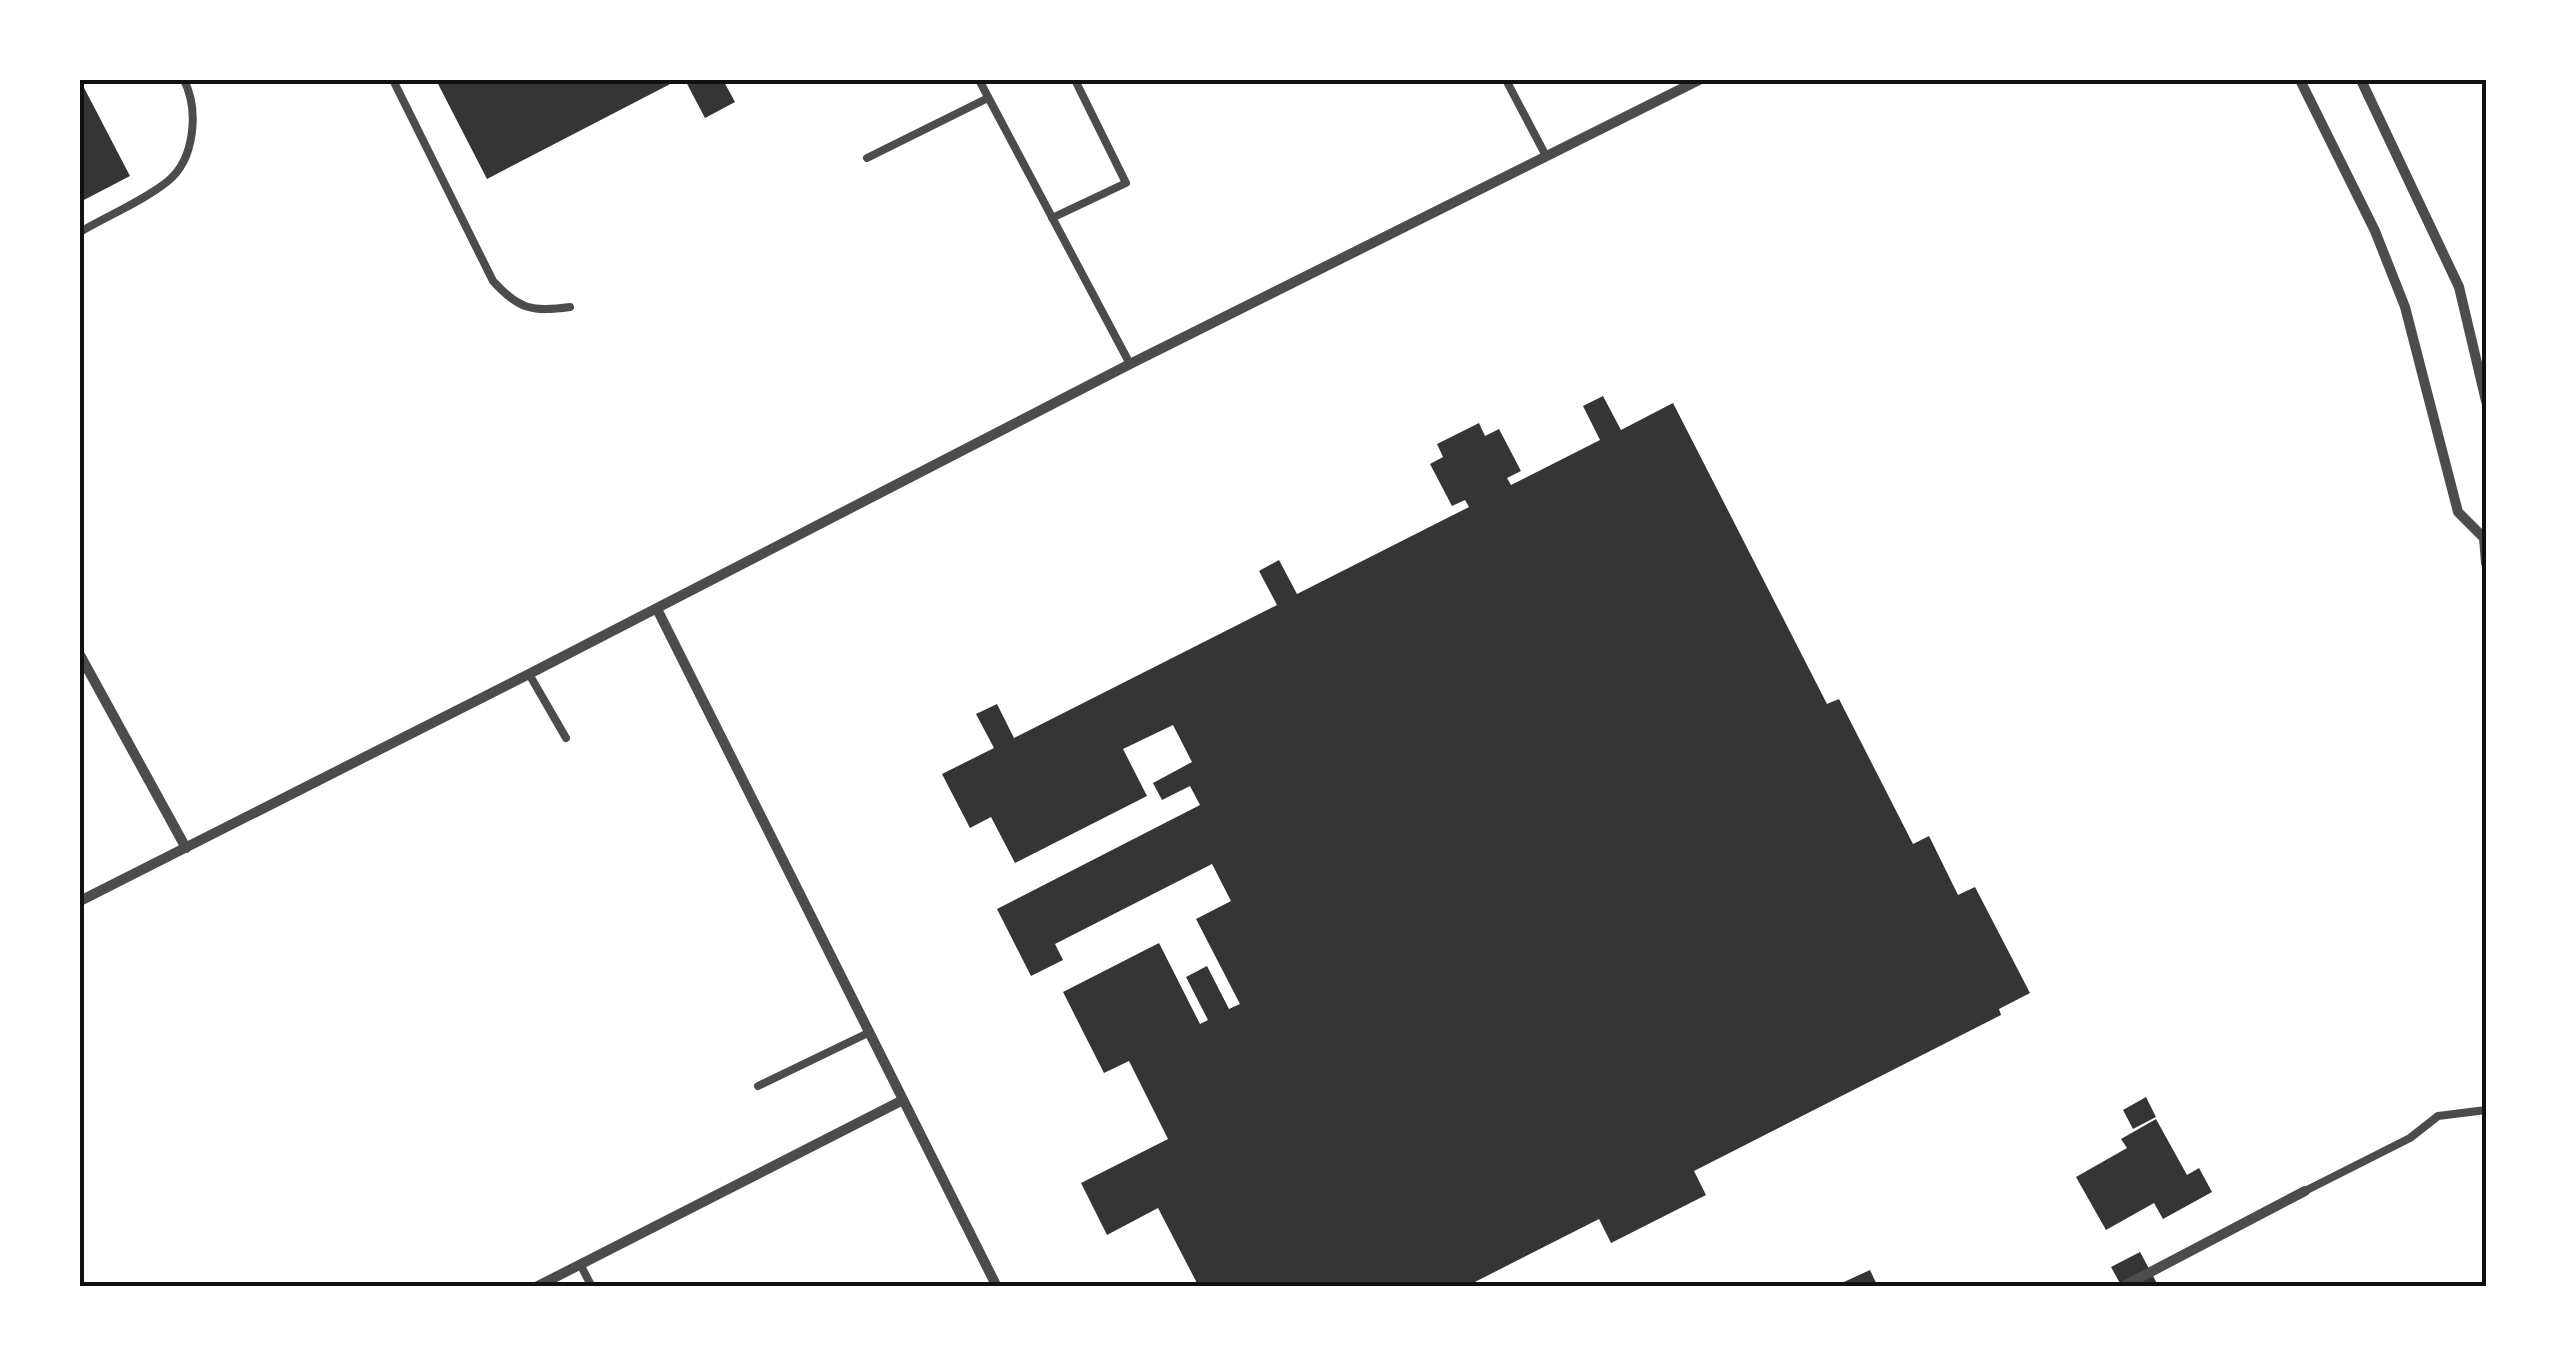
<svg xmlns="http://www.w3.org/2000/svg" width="2566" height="1367" viewBox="0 0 2566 1367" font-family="Merriweather,serif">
	<rect width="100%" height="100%" fill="#fff"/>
	<!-- building -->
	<path fill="#353535" d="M80 80 130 176 80 202Z
		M436 80H678L487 179Z
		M685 80H723L735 102 705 118Z
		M1603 396 1621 430 1673 403 1827 704 1839 699 1913 844 1929 836 1958 895 1975 887 2030 993 1999 1009 2001 1015 1694 1171 1706 1195 1611 1243 1599 1219 1465 1287H1199L1158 1208 1107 1235 1081 1183 1168 1139 1129 1061 1104 1073 1063 992 1159 943 1200 1024 1208 1020 1186 977 1207 966 1229 1009 1240 1004 1196 919 1231 901 1212 864 1055 944 1063 960 1031 976 997 909 1200 805 1190 786 1162 800 1153 783 1192 762 1173 725 1123 749 1147 796 1015 863 991 817 970 828 942 774 994 748 976 714 997 704 1014 738 1277 605 1259 571 1279 560 1297 594 1469 507 1465 500 1452 506 1430 464 1443 457 1437 444 1479 423 1485 436 1499 429 1521 471 1507 478 1511 485 1600 440 1583 406Z
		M2146 1097 2156 1117 2133 1129 2123 1110Z
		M2156 1119 2187 1175 2199 1168 2212 1192 2163 1219 2154 1203 2106 1230 2076 1177 2127 1148 2121 1139Z
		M2140 1252 2159 1287H2122L2111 1267Z
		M1870 1270 1878 1287H1833Z"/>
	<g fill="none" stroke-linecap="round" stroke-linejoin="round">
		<!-- service -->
		<path stroke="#4c4c4c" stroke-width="8" d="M393 80 493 281C519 310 533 312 570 307
			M979 80 1130 364
			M1506 80 1546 156
			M867 158 988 98
			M1052 218 1126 183 1075 80
			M80 232C107 216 145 200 168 181 195 159 199 110 184 80
			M529 674 566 738
			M758 1086 868 1033
			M2305 1191 2410 1138 2438 1116 2486 1110
			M580 1264 592 1287"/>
		<!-- minor -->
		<path stroke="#4c4c4c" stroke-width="10" d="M2300 80 2375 231 2405 307 2458 512 2484 538 2486 563
			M2361 80 2459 287 2486 401
			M657 609 997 1287
			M80 655 186 848
			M80 901 529 674 1130 364 1699 80
			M536 1287 901 1101
			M2122 1287 2305 1191"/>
	</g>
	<!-- border -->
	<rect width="2566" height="1367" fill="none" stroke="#ffffff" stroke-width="165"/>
	<rect x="82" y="82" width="2402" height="1202" fill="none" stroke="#111" stroke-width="4"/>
</svg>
